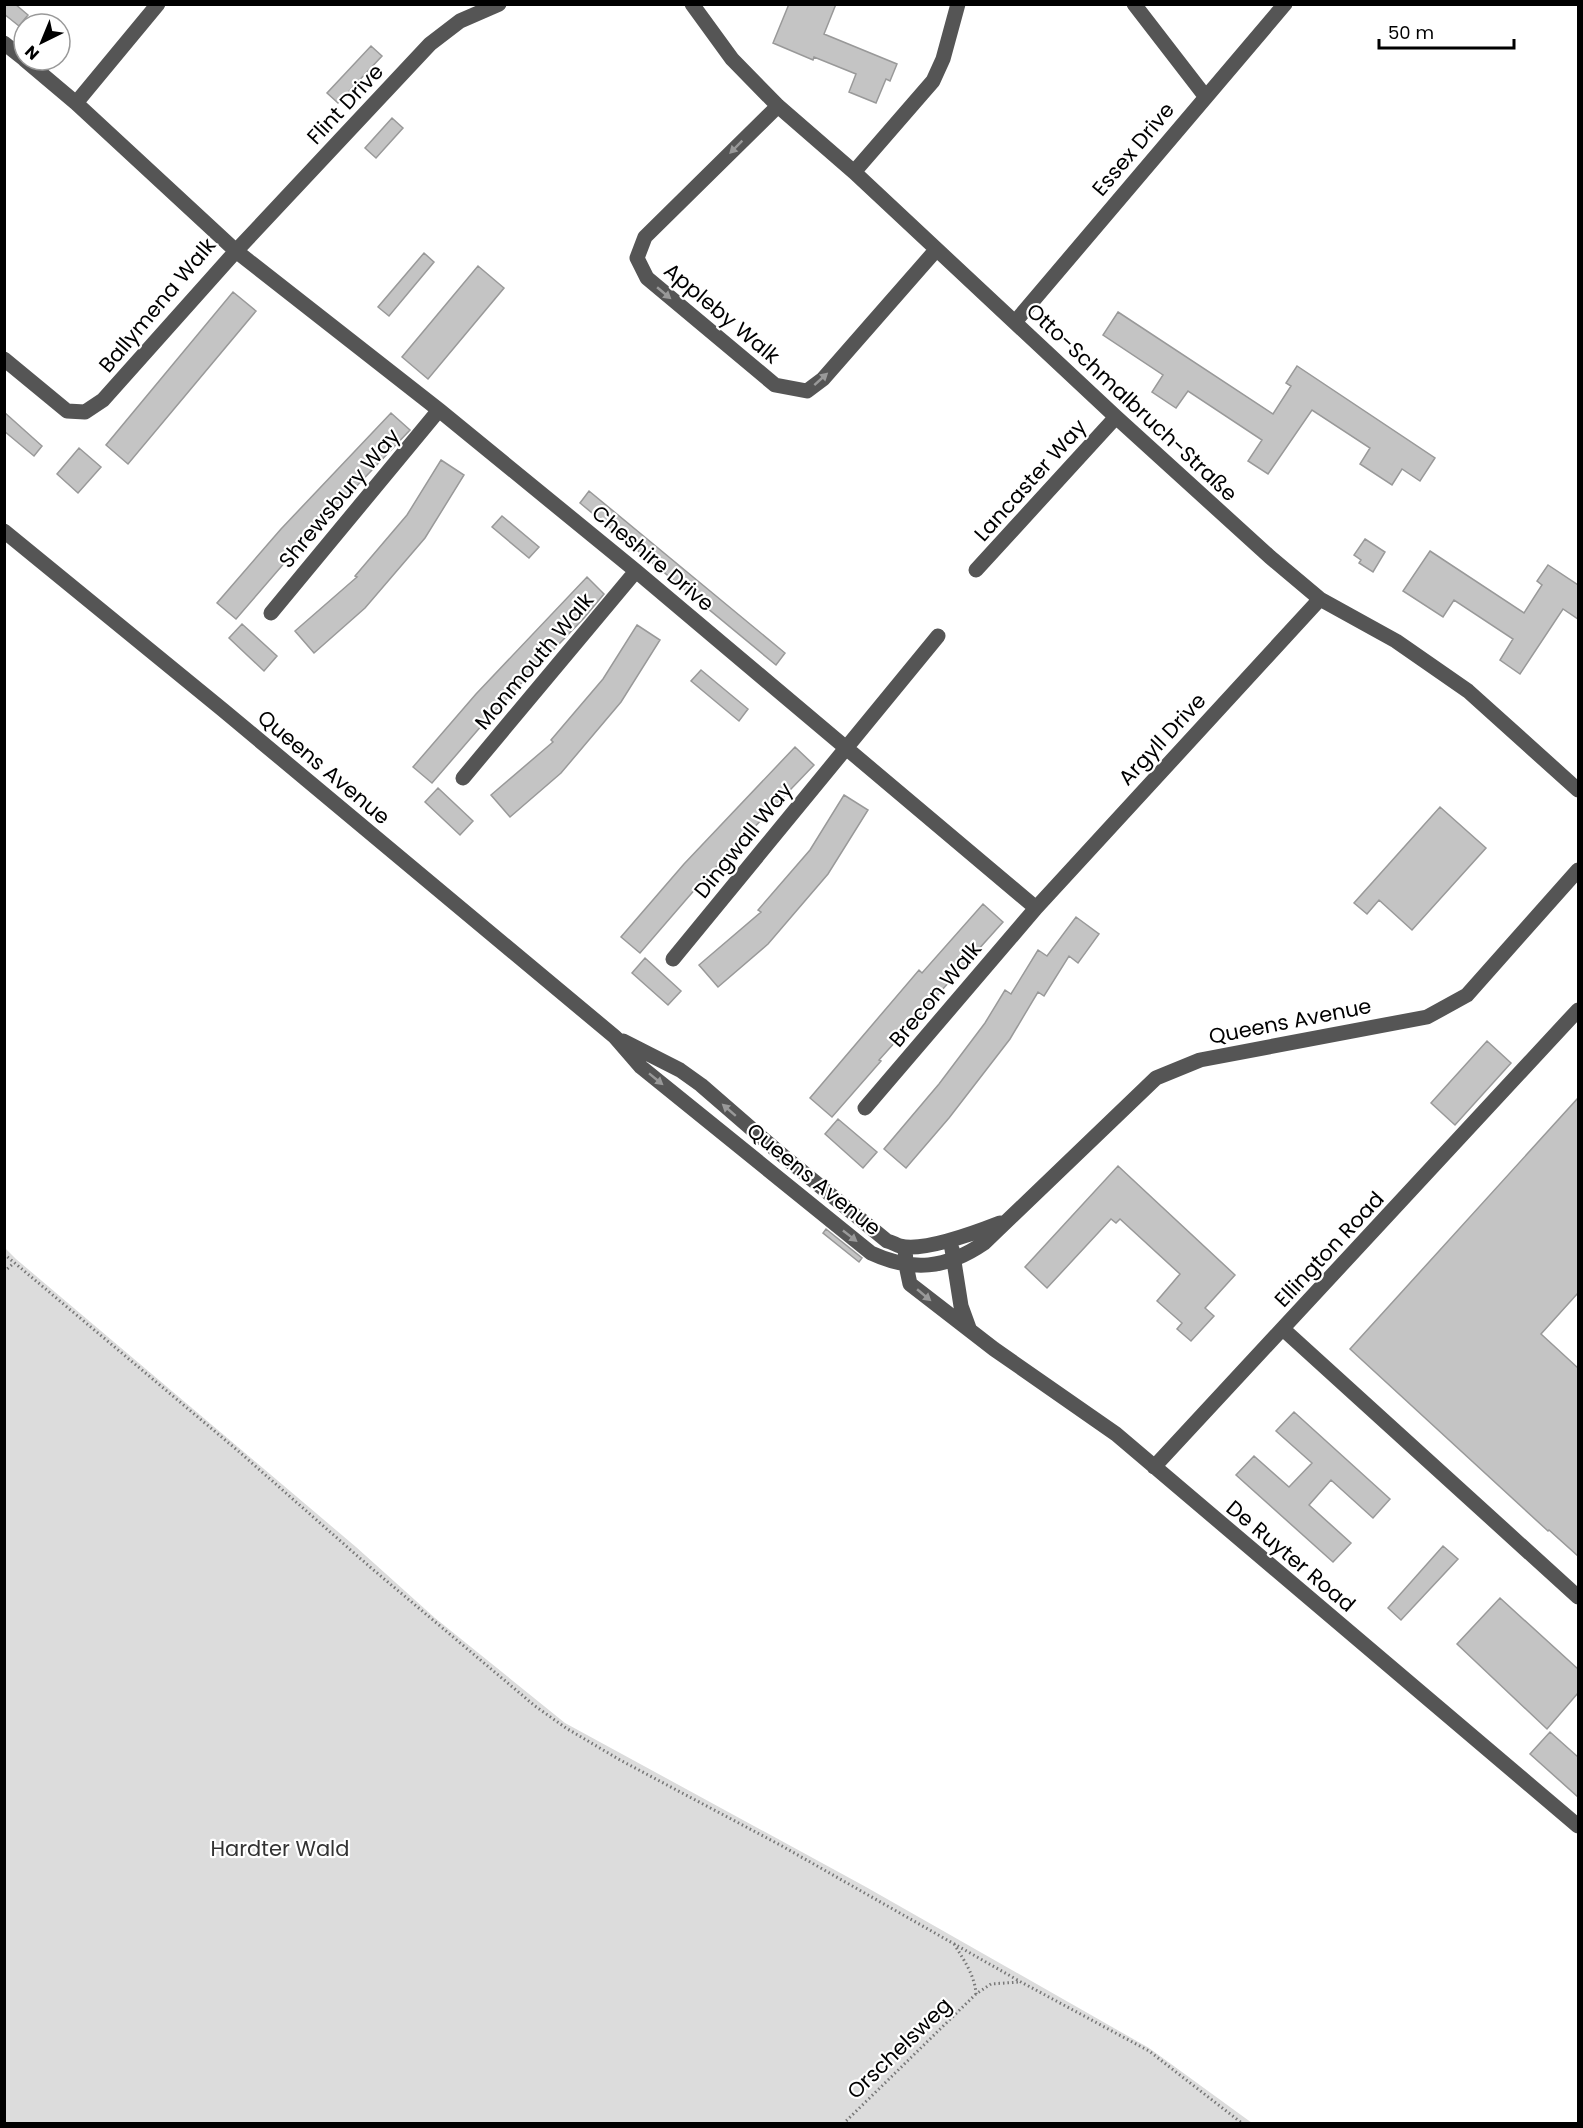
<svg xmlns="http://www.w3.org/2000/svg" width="1583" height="2128" viewBox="0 0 1583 2128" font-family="Poppins,sans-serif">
	<rect width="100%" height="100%" fill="#fff"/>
	<!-- green -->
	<path fill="#dcdcdc" d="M4 1247 16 1259 356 1547 435 1618 565 1723 866 1887 1149 2048 1252 2123H5Z"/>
	<!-- building -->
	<path fill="#c4c4c4" stroke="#999" stroke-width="1.5" d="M4 4H15L28 15 19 26 4 14Z
		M789 4H836L824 34 897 64 890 81 886 79 876 103 849 92 856 74 814 57 813 60 773 43Z
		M371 46 382 56 338 103 327 93Z
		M392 118 403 128 376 158 365 148Z
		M424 253 434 262 389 316 378 307Z
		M478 266 504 288 428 379 402 357Z
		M233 292 256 311 128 464 106 445Z
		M1118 312 1273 414 1291 386 1286 383 1297 366 1435 458 1420 481 1402 469 1392 485 1360 464 1370 448 1312 410 1268 474 1248 461 1262 440 1188 391 1176 408 1152 392 1163 375 1103 335Z
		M4 412 42 446 34 456 4 431Z
		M391 413 410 430 293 553 236 619 217 603 281 529Z
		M79 448 101 467 78 493 57 474Z
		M441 460 464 475 425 538 365 608 314 653 295 631 357 577 355 576 407 515Z
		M589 491 785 653 776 665 580 503Z
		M502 516 539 547 529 558 492 527Z
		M1365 539 1385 552 1373 572 1359 563 1361 560 1354 555Z
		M1430 551 1524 613 1542 585 1537 581 1548 565 1578 585V619L1563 609 1520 674 1500 660 1513 639 1454 600 1443 617 1403 591Z
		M587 577 604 594 584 618 489 717 432 783 413 767 476 694Z
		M242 624 277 656 264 671 229 638Z
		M637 625 660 640 621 702 561 773 510 817 491 795 553 742 551 740 603 679Z
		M701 670 748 709 739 721 691 681Z
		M795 747 814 765 697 887 640 953 621 937 684 864Z
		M438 788 473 821 460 835 425 802Z
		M844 795 868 810 828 874 768 944 718 987 699 965 761 912 758 910 810 850Z
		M1440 807 1486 848 1412 930 1379 900 1367 914 1354 903Z
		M983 904 1003 922 879 1060 881 1061 832 1117 810 1098 919 970 922 973Z
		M1076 917 1099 934 1078 963 1069 956 1044 996 1038 992 1010 1039 949 1118 906 1168 884 1149 939 1084 985 1023 1005 990 1011 994 1038 950 1047 956Z
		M645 958 681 991 668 1005 632 973Z
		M1487 1041 1511 1063 1455 1125 1431 1103Z
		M1578 1098V1293L1541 1334 1578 1368V1556L1549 1530 1548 1531 1350 1349Z
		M838 1119 877 1152 863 1168 825 1134Z
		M1118 1166 1235 1275 1205 1308 1214 1316 1191 1341 1177 1329 1182 1323 1157 1301 1180 1274 1120 1219 1116 1223 1111 1219 1047 1288 1025 1267Z
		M826 1229 862 1258 859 1262 823 1233Z
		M1294 1412 1390 1499 1373 1518 1331 1480 1309 1505 1351 1543 1333 1562 1236 1475 1254 1456 1289 1487 1312 1463 1276 1431Z
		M1443 1546 1458 1559 1401 1620 1388 1608Z
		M1500 1598 1578 1669V1693L1547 1729 1457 1644Z
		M1550 1732 1578 1757V1797L1530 1754Z"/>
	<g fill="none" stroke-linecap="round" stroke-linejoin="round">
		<!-- path -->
		<path stroke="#777" stroke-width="3" stroke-dasharray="1.5 3" stroke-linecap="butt" d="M4 1254 237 1450 370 1567 535 1706 566 1728 620 1760 782 1846 1021 1982 1149 2051 1243 2124
			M4 1272 14 1263
			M954 1944C964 1960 975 1976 976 1994
			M843 2124 976 1994 991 1984 1019 1982"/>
		<!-- minor -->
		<path stroke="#555" stroke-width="15" d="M499 4 460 21 430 44 236 251 439 410 636 571 1036 908
			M692 4 732 59 778 106 854 172 1116 417 1270 557 1320 599 1396 641 1468 691 1578 790
			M1134 4 1205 96
			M4 43 24 59
			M76 103 158 4
			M778 106 645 237 637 258 647 278 775 385 807 391 823 379 936 250
			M854 172 933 81 943 59 958 4
			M1015 322 1285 4
			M4 359 67 411 85 412 103 400 236 251 76 103 25 60
			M4 531 223 710 615 1037 641 1067 871 1253C912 1272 946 1269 984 1243L1156 1078 1200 1060 1427 1017 1467 995 1578 870
			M976 570 1116 417
			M271 613 439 410
			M463 778 636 571
			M673 959 938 636
			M623 1041 680 1070 701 1085 776 1150 887 1241C892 1242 896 1245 900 1246 924 1252 977 1232 1000 1223
			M865 1108 1036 908 1320 599
			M905 1247 906 1265 910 1284 994 1349 1116 1434 1578 1826
			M952 1249 961 1306 969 1328
			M1283 1329 1578 1597
			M1154 1467 1578 1010"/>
	</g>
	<!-- one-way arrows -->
	<defs><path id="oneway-solid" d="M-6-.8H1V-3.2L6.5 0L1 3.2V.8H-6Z" transform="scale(1.5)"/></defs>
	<g fill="#999">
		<use href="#oneway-solid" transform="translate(736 147) rotate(135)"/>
		<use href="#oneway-solid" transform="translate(664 293) rotate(40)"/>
		<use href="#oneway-solid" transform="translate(821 379) rotate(-42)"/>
		<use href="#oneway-solid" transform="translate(656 1079) rotate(39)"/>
		<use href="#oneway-solid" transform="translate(729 1110) rotate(-139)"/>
		<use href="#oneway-solid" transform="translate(850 1236) rotate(38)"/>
		<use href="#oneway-solid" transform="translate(924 1295) rotate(40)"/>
	</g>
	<g text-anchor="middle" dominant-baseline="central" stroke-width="4.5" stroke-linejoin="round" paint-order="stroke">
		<!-- street labels -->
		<g font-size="21" fill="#000" stroke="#fff">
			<text transform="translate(345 104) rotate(-47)">Flint Drive</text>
			<text transform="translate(1133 149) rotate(-50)">Essex Drive</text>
			<text transform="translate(157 305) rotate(-50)">Ballymena Walk</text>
			<text transform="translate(722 313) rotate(40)">Appleby Walk</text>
			<text transform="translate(1132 402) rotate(43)">Otto-Schmalbruch-Straße</text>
			<text transform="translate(1030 480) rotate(-48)">Lancaster Way</text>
			<text transform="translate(339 498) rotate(-50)">Shrewsbury Way</text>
			<text transform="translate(653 558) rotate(40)">Cheshire Drive</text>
			<text transform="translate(534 661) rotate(-50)">Monmouth Walk</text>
			<text transform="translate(1162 739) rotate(-47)">Argyll Drive</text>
			<text transform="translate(324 767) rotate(40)">Queens Avenue</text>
			<text transform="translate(743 840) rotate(-51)">Dingwall Way</text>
			<text transform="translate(935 994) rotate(-50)">Brecon Walk</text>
			<text transform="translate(1290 1021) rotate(-11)">Queens Avenue</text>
			<text transform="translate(814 1179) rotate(39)">Queens Avenue</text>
			<text transform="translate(1329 1249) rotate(-47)">Ellington Road</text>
			<text transform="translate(1291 1556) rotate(40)">De Ruyter Road</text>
			<text transform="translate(899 2048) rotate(-44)">Orschelsweg</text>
		</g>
		<!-- park labels -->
		<g font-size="21" fill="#333" stroke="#fff">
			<text x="280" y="1848">Hardter Wald</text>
		</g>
	</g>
	<!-- border -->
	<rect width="1583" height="2128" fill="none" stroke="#000000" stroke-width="12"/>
	<!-- north arrow -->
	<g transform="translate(42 42) rotate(223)"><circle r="28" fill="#ffffff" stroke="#999999" stroke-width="1.5"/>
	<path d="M0-4.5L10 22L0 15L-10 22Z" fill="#000000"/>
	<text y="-9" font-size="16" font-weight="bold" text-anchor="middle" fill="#000000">N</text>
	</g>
	<!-- scale -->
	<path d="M1379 39v9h135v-9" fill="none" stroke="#000000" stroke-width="3"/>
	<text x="1388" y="39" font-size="18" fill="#000000" stroke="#ffffff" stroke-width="4.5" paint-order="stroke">50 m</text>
</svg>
